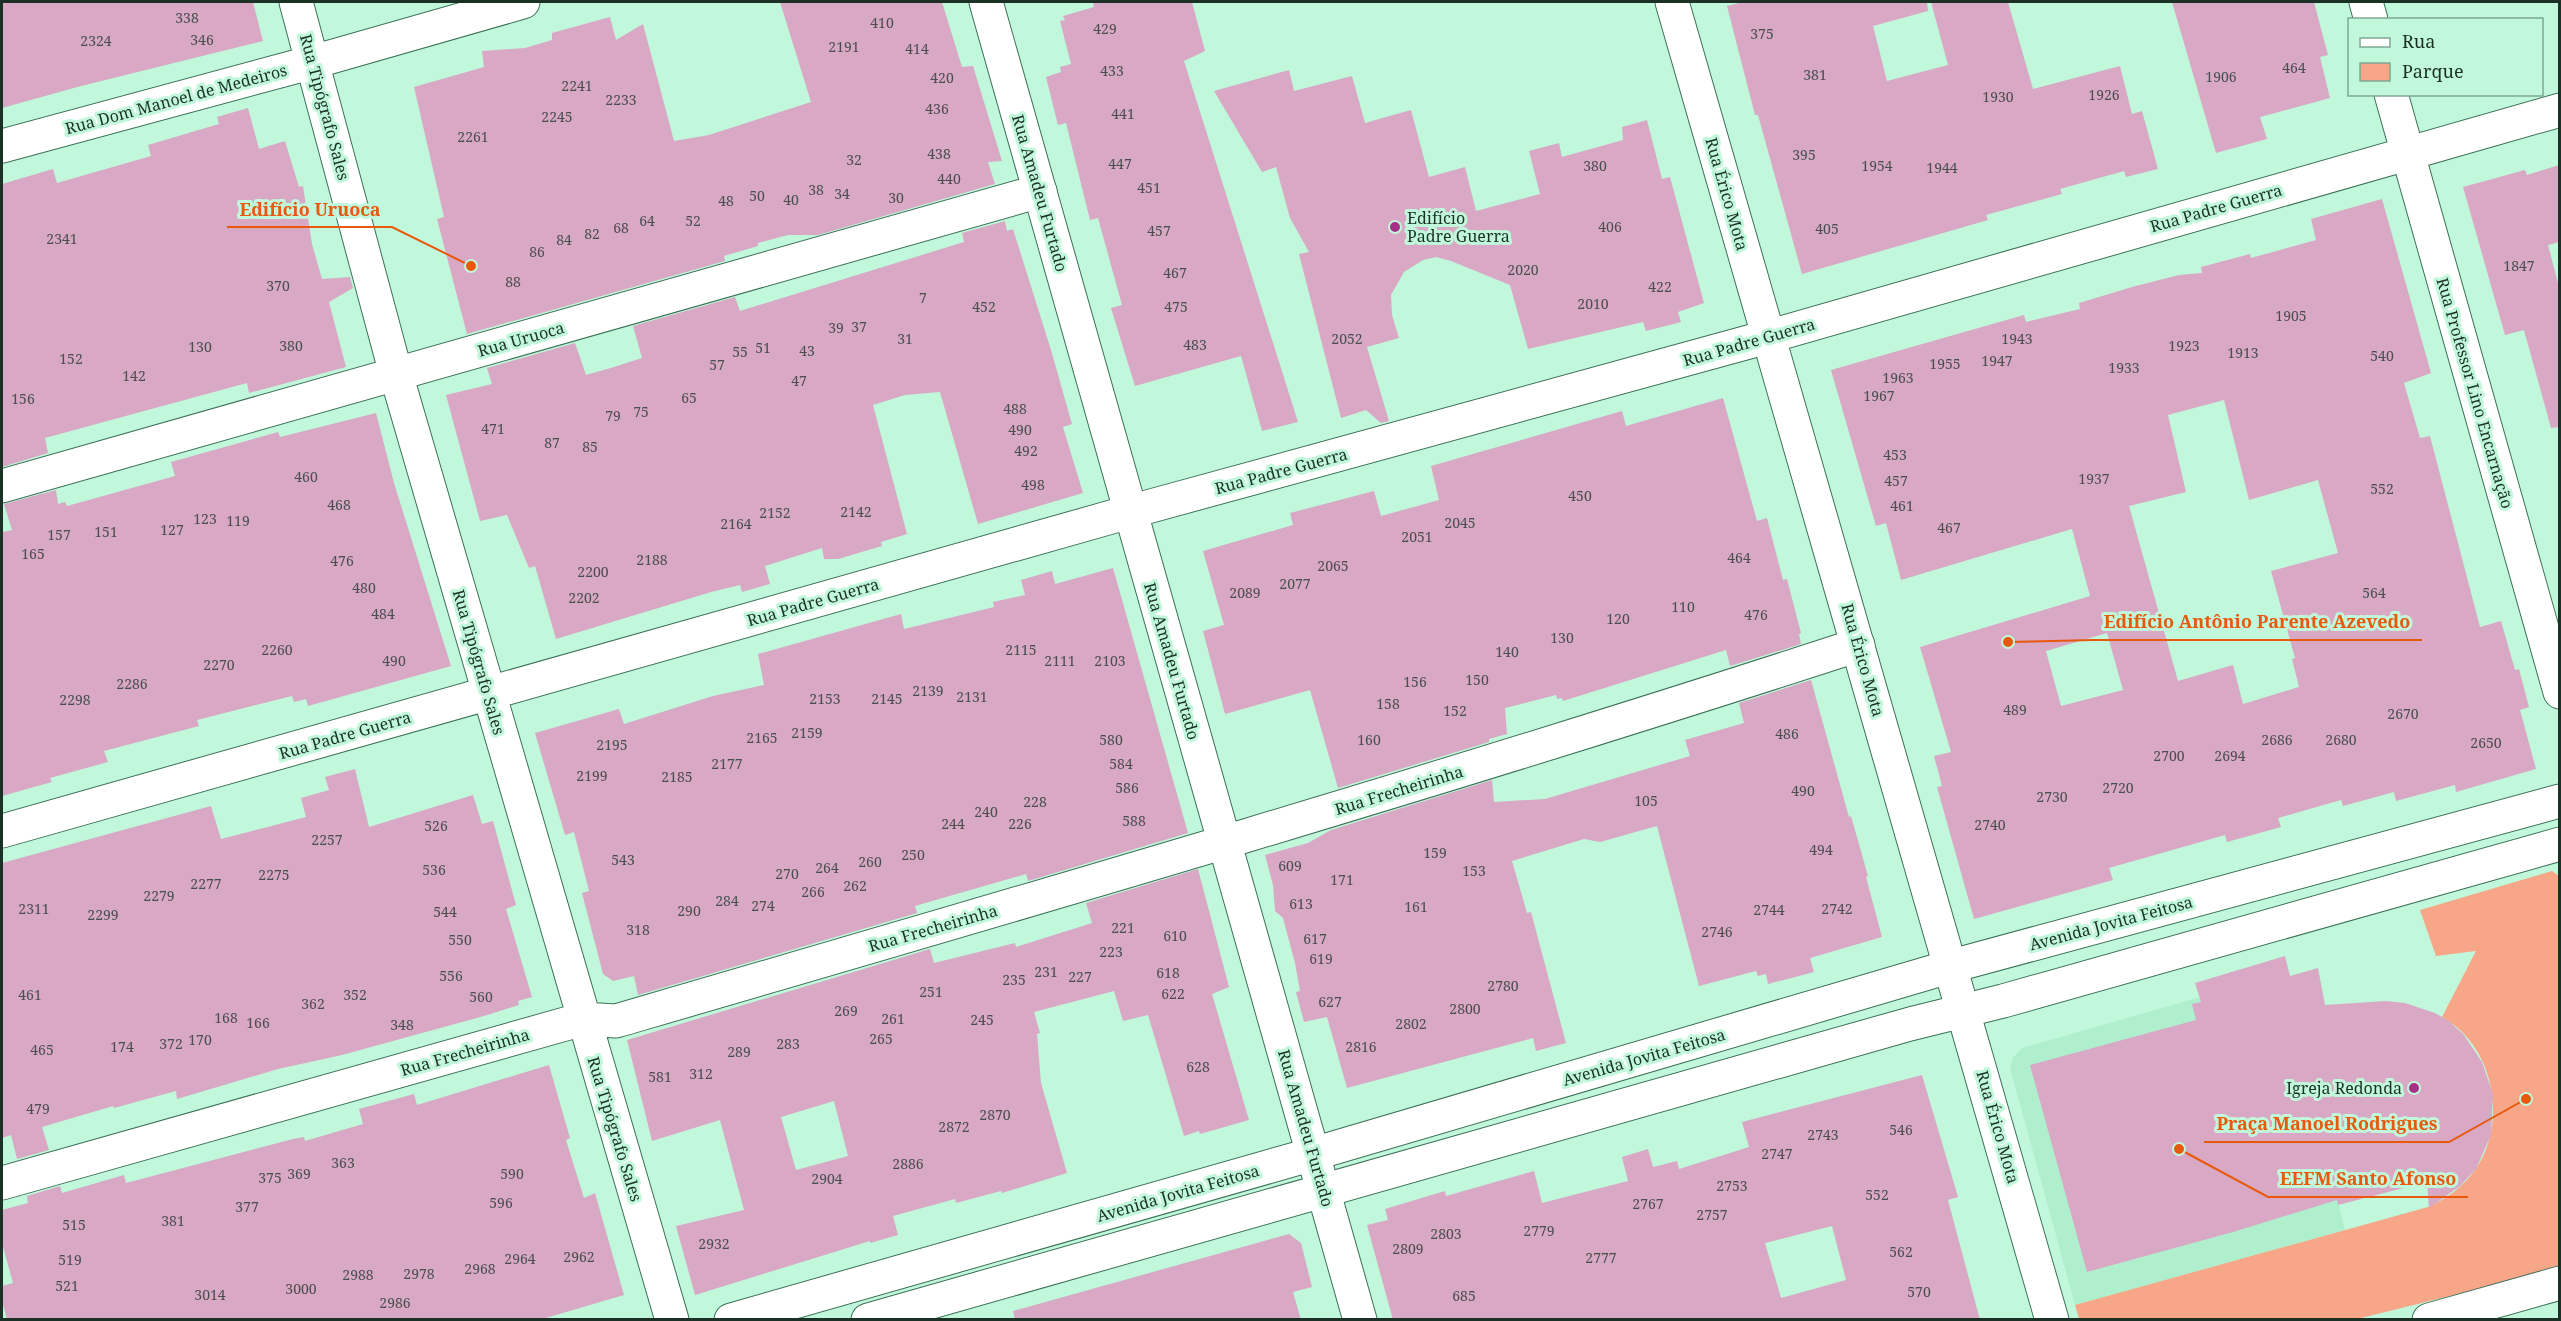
<svg xmlns="http://www.w3.org/2000/svg" width="2561" height="1321" viewBox="0 0 2561 1321" font-family="'Noto Serif',serif">
	<rect width="100%" height="100%" fill="#c1f8db"/>
	<!-- built -->
	<path fill="#b0efce" d="M2281 974 2345 1230 2075 1305 2010 1068 2013 1058 2022 1048Z"/>
	<!-- green -->
	<path fill="#f7a687" d="M2552 871 2559 876V1269L2357 1319H2079L2075 1305 2428 1207C2446 1199 2463 1187 2475 1170 2508 1123 2495 1046 2442 1017L2476 951 2436 956 2420 910Z"/>
	<!-- building -->
	<path fill="#d8a8c5" fill-rule="evenodd" d="M2 2H253L263 41 81 86 2 108Z
		M780 2H942L962 67 973 66 1002 161 988 162 995 184 818 235H788L758 243V246L724 256 725 261 467 334 437 219 444 217 414 87 484 67 482 51 525 48 552 40V33L610 17 616 40 643 24 674 141 709 135 811 102Z
		M1093 2H1192L1205 51 1184 61 1298 422 1262 431 1241 356 1135 386 1111 308 1122 305 1098 218 1090 220 1066 123 1058 125 1046 77 1061 72 1060 67 1071 64 1060 21 1065 20 1063 16 1094 7Z
		M1743 2H1927L1928 11 1873 26 1887 81 1948 65 1931 2H2008L2033 89 2120 66 2132 114 2142 111 2158 169 2126 177 2124 171 2060 189 2062 194 1986 215 1988 220 1802 274 1758 115H1755L1727 6Z
		M2172 2H2314L2328 55 2320 57 2330 98 2260 117 2267 139 2216 153Z
		M1289 70 1294 91 1352 76 1365 123 1411 110 1429 177 1465 167 1476 211 1540 194 1529 151 1559 143 1562 157 1623 140 1622 127 1647 120 1662 179 1670 177 1704 303 1678 312 1681 322 1646 331 1643 322 1528 349 1510 285 1451 261 1436 257 1423 260 1404 272 1391 295 1392 315 1399 338 1367 347 1389 421 1381 423 1366 410 1341 418 1299 254 1309 252 1290 218 1276 167 1262 172 1214 91Z
		M248 108 259 149 285 141 299 187 303 186 312 244 322 279 350 277 353 288 329 302 346 367 249 393 247 383 45 438 48 453 2 467V184L53 169 57 183 151 156 148 145 219 124 217 117Z
		M2559 165V242L2548 245 2559 287V427L2551 428 2524 330 2505 335 2463 187 2525 170 2527 175Z
		M2382 199 2431 373 2404 383 2420 438 2430 436 2480 627 2501 621 2515 670 2519 669 2529 707 2520 710 2536 769 2456 792 2455 785 2396 801 2394 792 2343 806 2341 800 2278 818 2281 827 2227 842 2225 835 2109 868 2113 880 1974 919 1937 787 1942 786 1934 756 1951 752 1920 647 2090 596 2072 529 1901 580 1886 523 1876 526 1831 370 2024 315 2026 322 2080 309 2079 303 2132 287 2179 275 2202 273 2201 267 2250 254 2251 258 2316 240 2311 219ZM2224 400 2249 500 2318 480 2338 553 2271 571 2295 658 2292 659 2299 687 2243 704 2233 665 2178 681 2129 506 2186 492 2168 415ZM2107 633 2123 690 2061 706 2046 651Z
		M1005 221 1007 231 1013 229 1051 350 1072 424 1063 427 1083 493 978 524 940 392 905 395 873 405 907 534 881 542 882 546 838 559H824L822 548 765 566 770 584 742 592 740 585 711 592 556 639 535 566 529 568 507 515 480 521 446 395 492 384 487 368 575 343 586 375 614 367 642 358 633 326 735 297 740 311 964 242 962 233Z
		M1723 398 1757 521 1767 518 1783 580 1787 579 1801 633 1799 634 1801 644 1730 666 1726 650 1563 701 1562 698 1557 699 1556 695 1505 708 1507 734 1489 739V742L1338 788 1310 690 1225 714 1203 631 1224 625 1203 551 1293 525 1290 513 1374 491 1381 516 1439 500 1431 466 1622 411 1626 426Z
		M376 413 394 483 451 666 308 706 306 699 294 702 292 696 197 720 199 726 104 751 108 762 50 778 52 782 2 796V532L12 530 4 504 56 490 58 504 65 502 67 506 175 476 171 462 278 432 280 437Z
		M1113 568 1188 833 1028 881 1026 874 915 906 917 913 638 995 634 976 613 981 603 974 582 893 589 891 574 832 565 835 535 733 619 709 624 724 713 696 764 685 758 654 901 614 904 629 994 607 993 602 1025 595 1021 580 1052 571 1055 584Z
		M1811 680 1849 817 1851 816 1868 876 1866 877 1882 937 1810 958 1814 972 1768 984 1766 974 1758 976 1756 971 1699 986 1657 826 1600 842 1584 839 1512 861 1527 913 1531 912 1566 1043 1536 1051 1533 1038 1347 1088 1327 1017 1304 1022 1296 992 1300 991 1295 963 1283 918 1275 911 1273 885 1265 855 1308 843 1331 830 1492 780 1494 802 1545 799 1690 756 1685 740 1744 723 1739 703Z
		M355 769 369 827 473 795 482 824 493 821 516 905 506 909 532 997 518 1001 519 1005 484 1016 342 1055 278 1069 177 1099 176 1091 114 1108 113 1106 42 1127 49 1150 17 1159 11 1135 2 1138V863L211 806 221 839 306 817 301 798 329 790 325 777Z
		M1198 869 1229 987 1212 994 1249 1120 1200 1134 1199 1131 1184 1136 1148 1015 1123 1021 1114 991 1034 1012 1040 1033 1037 1034 1041 1083 1067 1173 1002 1193 1001 1191 956 1203 955 1199 893 1216 898 1235 870 1243V1241L695 1295 676 1226 744 1210 720 1120 652 1141 627 1040 930 949 934 963 1015 943 1016 947 1092 923 1086 903ZM834 1101 848 1156 796 1170 781 1117Z
		M2285 956 2290 976 2318 968 2325 1005 2386 1001 2405 1003 2435 1013 2449 1021 2464 1035 2482 1062 2493 1094 2491 1135 2476 1169 2460 1186 2429 1208 2427 1182 2338 1205 2337 1200 2233 1232 2087 1272 2030 1065 2196 1020 2192 1004 2201 1002 2195 983Z
		M549 1065 570 1138 566 1140 584 1198 595 1193 624 1295 539 1320H7L2 1301V1286L13 1283 2 1243V1210L28 1203 27 1196 60 1186 62 1193 124 1175 126 1183 293 1139 304 1137 305 1141 363 1124 359 1109 414 1094 417 1105Z
		M1922 1075 1958 1197 1948 1200 1980 1320H1393L1367 1225 1388 1220 1385 1209 1445 1191 1446 1196 1534 1171 1542 1203 1573 1195 1628 1181 1622 1157 1648 1149 1653 1167 1677 1161 1679 1169 1749 1147 1742 1122ZM1832 1226 1846 1280 1781 1298 1765 1243Z
		M1289 1234 1301 1243 1312 1287 1293 1292 1301 1320H1015L1013 1311Z"/>
	<g fill="none" stroke-linecap="round" stroke-linejoin="round">
		<defs>
			<path id="street" d="M296 2 396 374 672 1320
				M2 146 313 62 523 2
				M2 486 1040 191
				M2 831 1129 512 1767 337 2560 110
				M2 1183 583 1019 616 1021C1031 900 1447 779 1858 645"/>
			<path id="secondary" d="M986 2 1360 1320
				M1672 2C1797 441 1929 879 2052 1320
				M2366 2 2371 20
				M2391 94 2560 692
				M2429 1320 2560 1283"/>
			<path id="primary" d="M731 1320 1313 1154 1952 966 2560 801
				M868 1320 1910 1024 2003 1001 2560 844"/>
		</defs>
		<!-- street casing -->
		<use href="#street" stroke="#3d7158" stroke-width="35"/>
		<!-- secondary casing -->
		<use href="#secondary" stroke="#3d7158" stroke-width="35"/>
		<!-- primary casing -->
		<use href="#primary" stroke="#3d7158" stroke-width="35"/>
		<!-- street -->
		<use href="#street" stroke="#fff" stroke-width="33"/>
		<!-- secondary -->
		<use href="#secondary" stroke="#fff" stroke-width="33"/>
		<!-- primary -->
		<use href="#primary" stroke="#fff" stroke-width="33"/>
	</g>
	<!-- markers -->
	<g fill="#a72f85" stroke="#c1f8db" stroke-width="2">
		<circle cx="1395" cy="227" r="6"/>
		<circle cx="2414" cy="1088" r="6"/>
	</g>
	<g text-anchor="middle" dominant-baseline="central" stroke-width="6" stroke-linejoin="round" paint-order="stroke">
		<!-- number labels -->
		<g font-size="14" fill="#4a4f4e">
			<text x="187" y="17">338</text>
			<text x="882" y="22">410</text>
			<text x="1105" y="28">429</text>
			<text x="1762" y="33">375</text>
			<text x="202" y="39">346</text>
			<text x="96" y="40">2324</text>
			<text x="844" y="46">2191</text>
			<text x="917" y="48">414</text>
			<text x="2294" y="67">464</text>
			<text x="1112" y="70">433</text>
			<text x="1815" y="74">381</text>
			<text x="2221" y="76">1906</text>
			<text x="942" y="77">420</text>
			<text x="577" y="85">2241</text>
			<text x="2104" y="94">1926</text>
			<text x="1998" y="96">1930</text>
			<text x="621" y="99">2233</text>
			<text x="937" y="108">436</text>
			<text x="1123" y="113">441</text>
			<text x="557" y="116">2245</text>
			<text x="473" y="136">2261</text>
			<text x="939" y="153">438</text>
			<text x="1804" y="154">395</text>
			<text x="854" y="159">32</text>
			<text x="1120" y="163">447</text>
			<text x="1595" y="165">380</text>
			<text x="1877" y="165">1954</text>
			<text x="1942" y="167">1944</text>
			<text x="949" y="178">440</text>
			<text x="1149" y="187">451</text>
			<text x="816" y="189">38</text>
			<text x="842" y="193">34</text>
			<text x="757" y="195">50</text>
			<text x="896" y="197">30</text>
			<text x="791" y="199">40</text>
			<text x="726" y="200">48</text>
			<text x="647" y="220">64</text>
			<text x="693" y="220">52</text>
			<text x="1610" y="226">406</text>
			<text x="621" y="227">68</text>
			<text x="1827" y="228">405</text>
			<text x="1159" y="230">457</text>
			<text x="592" y="233">82</text>
			<text x="62" y="238">2341</text>
			<text x="564" y="239">84</text>
			<text x="537" y="251">86</text>
			<text x="2519" y="265">1847</text>
			<text x="1523" y="269">2020</text>
			<text x="1175" y="272">467</text>
			<text x="513" y="281">88</text>
			<text x="278" y="285">370</text>
			<text x="1660" y="286">422</text>
			<text x="923" y="297">7</text>
			<text x="1593" y="303">2010</text>
			<text x="984" y="306">452</text>
			<text x="1176" y="306">475</text>
			<text x="2291" y="315">1905</text>
			<text x="859" y="326">37</text>
			<text x="836" y="327">39</text>
			<text x="905" y="338">31</text>
			<text x="1347" y="338">2052</text>
			<text x="2017" y="338">1943</text>
			<text x="1195" y="344">483</text>
			<text x="291" y="345">380</text>
			<text x="2184" y="345">1923</text>
			<text x="200" y="346">130</text>
			<text x="763" y="347">51</text>
			<text x="807" y="350">43</text>
			<text x="740" y="351">55</text>
			<text x="2243" y="352">1913</text>
			<text x="2382" y="355">540</text>
			<text x="71" y="358">152</text>
			<text x="1997" y="360">1947</text>
			<text x="1945" y="363">1955</text>
			<text x="717" y="364">57</text>
			<text x="2124" y="367">1933</text>
			<text x="134" y="375">142</text>
			<text x="1898" y="377">1963</text>
			<text x="799" y="380">47</text>
			<text x="1879" y="395">1967</text>
			<text x="689" y="397">65</text>
			<text x="23" y="398">156</text>
			<text x="1015" y="408">488</text>
			<text x="641" y="411">75</text>
			<text x="613" y="415">79</text>
			<text x="493" y="428">471</text>
			<text x="1020" y="429">490</text>
			<text x="552" y="442">87</text>
			<text x="590" y="446">85</text>
			<text x="1026" y="450">492</text>
			<text x="1895" y="454">453</text>
			<text x="306" y="476">460</text>
			<text x="2094" y="478">1937</text>
			<text x="1896" y="480">457</text>
			<text x="1033" y="484">498</text>
			<text x="2382" y="488">552</text>
			<text x="1580" y="495">450</text>
			<text x="339" y="504">468</text>
			<text x="1902" y="505">461</text>
			<text x="856" y="511">2142</text>
			<text x="775" y="512">2152</text>
			<text x="205" y="518">123</text>
			<text x="238" y="520">119</text>
			<text x="1460" y="522">2045</text>
			<text x="736" y="523">2164</text>
			<text x="1949" y="527">467</text>
			<text x="172" y="529">127</text>
			<text x="106" y="531">151</text>
			<text x="59" y="534">157</text>
			<text x="1417" y="536">2051</text>
			<text x="33" y="553">165</text>
			<text x="1739" y="557">464</text>
			<text x="652" y="559">2188</text>
			<text x="342" y="560">476</text>
			<text x="1333" y="565">2065</text>
			<text x="593" y="571">2200</text>
			<text x="1295" y="583">2077</text>
			<text x="364" y="587">480</text>
			<text x="1245" y="592">2089</text>
			<text x="2374" y="592">564</text>
			<text x="584" y="597">2202</text>
			<text x="1683" y="606">110</text>
			<text x="383" y="613">484</text>
			<text x="1756" y="614">476</text>
			<text x="1618" y="618">120</text>
			<text x="1562" y="637">130</text>
			<text x="277" y="649">2260</text>
			<text x="1021" y="649">2115</text>
			<text x="1507" y="651">140</text>
			<text x="394" y="660">490</text>
			<text x="1060" y="660">2111</text>
			<text x="1110" y="660">2103</text>
			<text x="219" y="664">2270</text>
			<text x="1477" y="679">150</text>
			<text x="1415" y="681">156</text>
			<text x="132" y="683">2286</text>
			<text x="928" y="690">2139</text>
			<text x="972" y="696">2131</text>
			<text x="825" y="698">2153</text>
			<text x="887" y="698">2145</text>
			<text x="75" y="699">2298</text>
			<text x="1388" y="703">158</text>
			<text x="2015" y="709">489</text>
			<text x="1455" y="710">152</text>
			<text x="2403" y="713">2670</text>
			<text x="807" y="732">2159</text>
			<text x="1787" y="733">486</text>
			<text x="762" y="737">2165</text>
			<text x="1111" y="739">580</text>
			<text x="1369" y="739">160</text>
			<text x="2277" y="739">2686</text>
			<text x="2341" y="739">2680</text>
			<text x="2486" y="742">2650</text>
			<text x="612" y="744">2195</text>
			<text x="2169" y="755">2700</text>
			<text x="2230" y="755">2694</text>
			<text x="727" y="763">2177</text>
			<text x="1121" y="763">584</text>
			<text x="592" y="775">2199</text>
			<text x="677" y="776">2185</text>
			<text x="1127" y="787">586</text>
			<text x="2118" y="787">2720</text>
			<text x="1803" y="790">490</text>
			<text x="2052" y="796">2730</text>
			<text x="1646" y="800">105</text>
			<text x="1035" y="801">228</text>
			<text x="986" y="811">240</text>
			<text x="1134" y="820">588</text>
			<text x="953" y="823">244</text>
			<text x="1020" y="823">226</text>
			<text x="1990" y="824">2740</text>
			<text x="436" y="825">526</text>
			<text x="327" y="839">2257</text>
			<text x="1821" y="849">494</text>
			<text x="1435" y="852">159</text>
			<text x="913" y="854">250</text>
			<text x="623" y="859">543</text>
			<text x="870" y="861">260</text>
			<text x="1290" y="865">609</text>
			<text x="827" y="867">264</text>
			<text x="434" y="869">536</text>
			<text x="1474" y="870">153</text>
			<text x="787" y="873">270</text>
			<text x="274" y="874">2275</text>
			<text x="1342" y="879">171</text>
			<text x="206" y="883">2277</text>
			<text x="855" y="885">262</text>
			<text x="813" y="891">266</text>
			<text x="159" y="895">2279</text>
			<text x="727" y="900">284</text>
			<text x="1301" y="903">613</text>
			<text x="763" y="905">274</text>
			<text x="1416" y="906">161</text>
			<text x="34" y="908">2311</text>
			<text x="1837" y="908">2742</text>
			<text x="1769" y="909">2744</text>
			<text x="689" y="910">290</text>
			<text x="445" y="911">544</text>
			<text x="103" y="914">2299</text>
			<text x="1123" y="927">221</text>
			<text x="638" y="929">318</text>
			<text x="1717" y="931">2746</text>
			<text x="1175" y="935">610</text>
			<text x="1315" y="938">617</text>
			<text x="460" y="939">550</text>
			<text x="1111" y="951">223</text>
			<text x="1321" y="958">619</text>
			<text x="1046" y="971">231</text>
			<text x="1168" y="972">618</text>
			<text x="451" y="975">556</text>
			<text x="1080" y="976">227</text>
			<text x="1014" y="979">235</text>
			<text x="1503" y="985">2780</text>
			<text x="931" y="991">251</text>
			<text x="1173" y="993">622</text>
			<text x="30" y="994">461</text>
			<text x="355" y="994">352</text>
			<text x="481" y="996">560</text>
			<text x="1330" y="1001">627</text>
			<text x="313" y="1003">362</text>
			<text x="1465" y="1008">2800</text>
			<text x="846" y="1010">269</text>
			<text x="226" y="1017">168</text>
			<text x="893" y="1018">261</text>
			<text x="982" y="1019">245</text>
			<text x="258" y="1022">166</text>
			<text x="1411" y="1023">2802</text>
			<text x="402" y="1024">348</text>
			<text x="881" y="1038">265</text>
			<text x="200" y="1039">170</text>
			<text x="171" y="1043">372</text>
			<text x="788" y="1043">283</text>
			<text x="122" y="1046">174</text>
			<text x="1361" y="1046">2816</text>
			<text x="42" y="1049">465</text>
			<text x="739" y="1051">289</text>
			<text x="1198" y="1066">628</text>
			<text x="701" y="1073">312</text>
			<text x="660" y="1076">581</text>
			<text x="38" y="1108">479</text>
			<text x="995" y="1114">2870</text>
			<text x="954" y="1126">2872</text>
			<text x="1901" y="1129">546</text>
			<text x="1823" y="1134">2743</text>
			<text x="1777" y="1153">2747</text>
			<text x="343" y="1162">363</text>
			<text x="908" y="1163">2886</text>
			<text x="299" y="1173">369</text>
			<text x="512" y="1173">590</text>
			<text x="270" y="1177">375</text>
			<text x="827" y="1178">2904</text>
			<text x="1732" y="1185">2753</text>
			<text x="1877" y="1194">552</text>
			<text x="501" y="1202">596</text>
			<text x="1648" y="1203">2767</text>
			<text x="247" y="1206">377</text>
			<text x="1712" y="1214">2757</text>
			<text x="173" y="1220">381</text>
			<text x="74" y="1224">515</text>
			<text x="1539" y="1230">2779</text>
			<text x="1446" y="1233">2803</text>
			<text x="714" y="1243">2932</text>
			<text x="1408" y="1248">2809</text>
			<text x="1901" y="1251">562</text>
			<text x="579" y="1256">2962</text>
			<text x="1601" y="1257">2777</text>
			<text x="520" y="1258">2964</text>
			<text x="70" y="1259">519</text>
			<text x="480" y="1268">2968</text>
			<text x="419" y="1273">2978</text>
			<text x="358" y="1274">2988</text>
			<text x="67" y="1285">521</text>
			<text x="301" y="1288">3000</text>
			<text x="1919" y="1291">570</text>
			<text x="210" y="1294">3014</text>
			<text x="1464" y="1295">685</text>
			<text x="395" y="1302">2986</text>
		</g>
		<!-- street labels -->
		<g font-size="16" fill="#1b3126" stroke="#c1f8db">
			<text transform="translate(176 99) rotate(-15)">Rua Dom Manoel de Medeiros</text>
			<text transform="translate(325 107) rotate(75)">Rua Tipógrafo Sales</text>
			<text transform="translate(1040 193) rotate(74)">Rua Amadeu Furtado</text>
			<text transform="translate(1727 194) rotate(74)">Rua Érico Mota</text>
			<text transform="translate(2216 208) rotate(-16)">Rua Padre Guerra</text>
			<text transform="translate(521 339) rotate(-16)">Rua Uruoca</text>
			<text transform="translate(1749 342) rotate(-16)">Rua Padre Guerra</text>
			<text transform="translate(2475 393) rotate(74)">Rua Professor Lino Encarnação</text>
			<text transform="translate(1281 471) rotate(-15)">Rua Padre Guerra</text>
			<text transform="translate(813 602) rotate(-16)">Rua Padre Guerra</text>
			<text transform="translate(1863 660) rotate(74)">Rua Érico Mota</text>
			<text transform="translate(1172 661) rotate(74)">Rua Amadeu Furtado</text>
			<text transform="translate(479 662) rotate(74)">Rua Tipógrafo Sales</text>
			<text transform="translate(345 735) rotate(-16)">Rua Padre Guerra</text>
			<text transform="translate(1399 790) rotate(-17)">Rua Frecheirinha</text>
			<text transform="translate(2111 923) rotate(-15)">Avenida Jovita Feitosa</text>
			<text transform="translate(933 928) rotate(-16)">Rua Frecheirinha</text>
			<text transform="translate(465 1052) rotate(-16)">Rua Frecheirinha</text>
			<text transform="translate(1644 1057) rotate(-16)">Avenida Jovita Feitosa</text>
			<text transform="translate(1998 1127) rotate(74)">Rua Érico Mota</text>
			<text transform="translate(1306 1128) rotate(74)">Rua Amadeu Furtado</text>
			<text transform="translate(615 1129) rotate(73)">Rua Tipógrafo Sales</text>
			<text transform="translate(1178 1193) rotate(-16)">Avenida Jovita Feitosa</text>
		</g>
		<!-- poi labels -->
		<g font-size="16" fill="#1b3126" stroke="#c1f8db" text-anchor="start">
			<text x="1407" y="218">Edifício<tspan x="1407" dy="18">Padre Guerra</tspan></text>
			<text x="2402" y="1088" text-anchor="end">Igreja Redonda</text>
		</g>
	</g>
	<!-- callouts -->
	<path fill="none" stroke="#e8590c" stroke-width="2" d="M471 266L392 227H227M2008 642L2092 640H2422M2526 1099L2449 1142H2204M2179 1149L2268 1197H2468"/>
	<g fill="#e8590c" stroke="#c1f8db" stroke-width="2">
		<circle cx="471" cy="266" r="6"/>
		<circle cx="2008" cy="642" r="6"/>
		<circle cx="2526" cy="1099" r="6"/>
		<circle cx="2179" cy="1149" r="6"/>
	</g>
	<g font-size="18" text-anchor="middle" font-weight="bold" fill="#e8590c" stroke="#c1f8db" stroke-width="6" stroke-linejoin="round" paint-order="stroke">
		<text x="310" y="216">Edifício Uruoca</text>
		<text x="2257" y="628">Edifício Antônio Parente Azevedo</text>
		<text x="2327" y="1130">Praça Manoel Rodrigues</text>
		<text x="2368" y="1185">EEFM Santo Afonso</text>
	</g>
	<!-- border -->
	<rect width="2561" height="1321" fill="none" stroke="#1b3126" stroke-width="6"/>
	<!-- legend -->
	<rect x="2348" y="18" width="195" height="78" fill="#c1f8db" stroke="#7fa893" stroke-width="1.5"/>
	<rect x="2360" y="38" width="30" height="9" fill="#ffffff" stroke="#7fa893" stroke-width="1.5"/>
	<text x="2402" y="48" font-size="18" fill="#1b3126">Rua</text>
	<rect x="2360" y="63" width="30" height="18" fill="#f7a687" stroke="#7fa893" stroke-width="1.5"/>
	<text x="2402" y="78" font-size="18" fill="#1b3126">Parque</text>
</svg>
